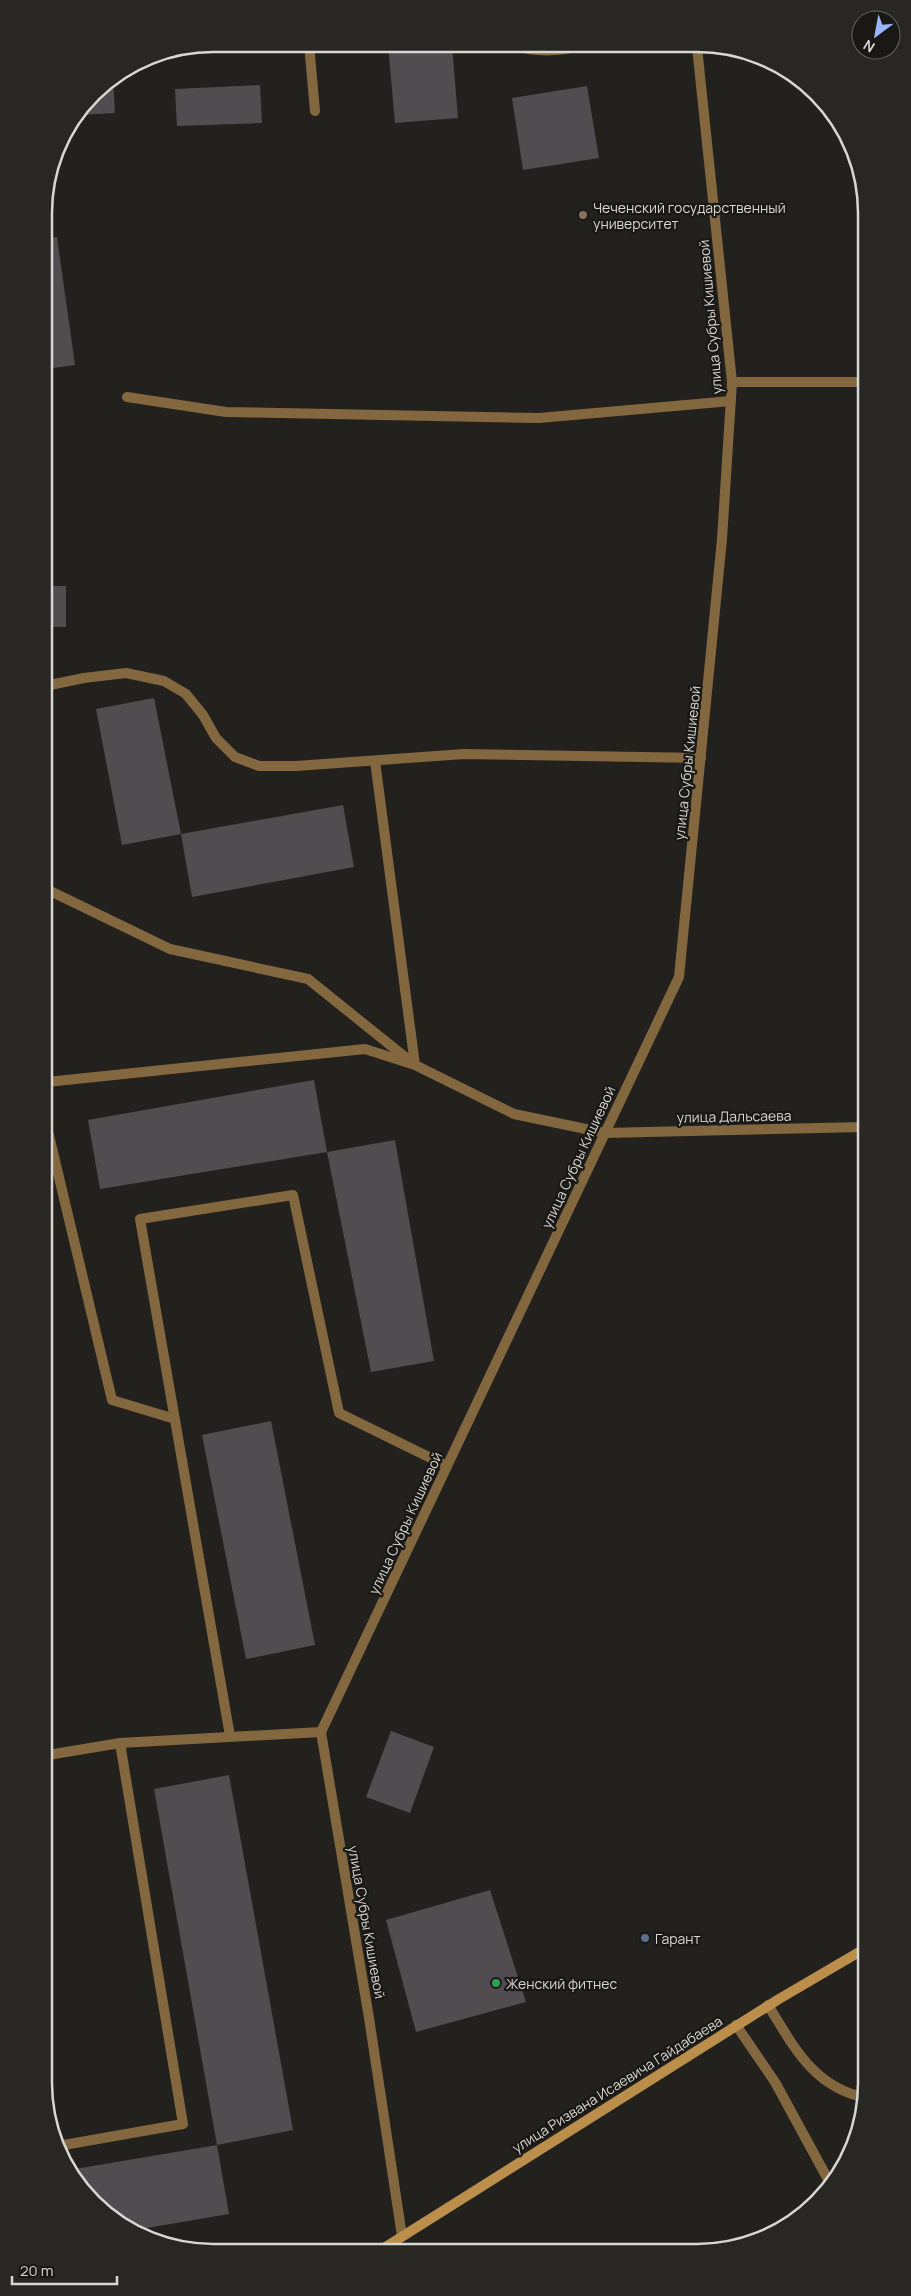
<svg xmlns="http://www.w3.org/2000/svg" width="911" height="2296" viewBox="0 0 911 2296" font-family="Manrope,sans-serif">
	<rect width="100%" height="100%" fill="#23211e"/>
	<!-- building -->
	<path fill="#504c4f" d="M388 45H452L458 118 395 123Z
		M113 79 115 113 79 115 101 86Z
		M260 85 262 123 177 126 175 89Z
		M587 86 599 158 523 170 512 98Z
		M57 237 75 365 45 369 44 239Z
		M45 586H66V627H45Z
		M154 698 181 834 122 845 96 709Z
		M343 805 354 867 192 897 181 834Z
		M314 1080 327 1152 100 1189 88 1120Z
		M395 1140 434 1361 371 1372 327 1152Z
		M271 1421 315 1645 246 1659 202 1435Z
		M391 1731 434 1747 410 1813 366 1797Z
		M229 1775 293 2130 217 2145 154 1789Z
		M490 1890 526 2002 416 2032 386 1920Z
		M217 2145 229 2214 141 2229 101 2210 69 2170Z"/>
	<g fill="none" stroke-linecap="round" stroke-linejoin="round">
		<!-- lane -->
		<path stroke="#83673f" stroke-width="10" d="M309 44 315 111
			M514 46C536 52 557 52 580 46
			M127 397 226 412 539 418 731 401
			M45 686 84 678 126 673 164 681 186 694 203 715 216 738 235 757 259 766H296L464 754 701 758
			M46 736V771
			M375 761 415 1065
			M46 889 170 949 308 979 410 1061
			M47 1082 365 1049 415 1065 514 1114 605 1133
			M47 1127 112 1400 175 1419
			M230 1736 140 1219 293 1195 339 1413 447 1466
			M48 1755 120 1743
			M768 2005C794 2047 813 2087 866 2098
			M736 2025 775 2082 831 2185
			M58 2146 183 2124 120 1743 321 1732"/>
		<!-- street -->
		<path stroke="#83673f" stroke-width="10" d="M732 382H862
			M605 1133 864 1127
			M402 2236 369 2018 321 1732 679 977 722 539 732 382 697 47"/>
		<!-- secondary -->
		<path stroke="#bb8e4b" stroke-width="10" d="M384 2248 779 1999 866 1948"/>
	</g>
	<!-- markers -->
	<circle fill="#8d6e63" stroke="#191814" stroke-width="2" cx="583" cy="215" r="5"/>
	<circle fill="#5c6f8a" stroke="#191814" stroke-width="2" cx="645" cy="1938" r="5"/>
	<circle fill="#2e9e5b" stroke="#191814" stroke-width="2" cx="496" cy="1983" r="5"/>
	<g text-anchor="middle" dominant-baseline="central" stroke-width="4.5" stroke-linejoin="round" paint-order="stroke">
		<!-- poi labels -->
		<g font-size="14" fill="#d8d7d4" stroke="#191814" text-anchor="start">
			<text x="593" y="207">Чеченский государственный<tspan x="593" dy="16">университет</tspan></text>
			<text x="655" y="1938">Гарант</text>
			<text x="506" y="1983">Женский фитнес</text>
		</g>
		<!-- street labels -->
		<g font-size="14" fill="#d8d7d4" stroke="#191814">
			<text transform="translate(710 317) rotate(-95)">улица Субры Кишиевой</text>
			<text transform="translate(687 763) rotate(-84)">улица Субры Кишиевой</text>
			<text transform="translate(734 1116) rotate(-1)">улица Дальсаева</text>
			<text transform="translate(578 1157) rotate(-65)">улица Субры Кишиевой</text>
			<text transform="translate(405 1523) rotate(-65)">улица Субры Кишиевой</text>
			<text transform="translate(367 1922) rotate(80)">улица Субры Кишиевой</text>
			<text transform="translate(617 2084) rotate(-32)">улица Ризвана Исаевича Гайдабаева</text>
		</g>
	</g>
	<!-- crop -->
	<path d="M0 0H911V2296H0ZM213 52H697A161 161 0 0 1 858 213V2083A161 161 0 0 1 697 2244H213A161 161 0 0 1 52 2083V213A161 161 0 0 1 213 52Z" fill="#282723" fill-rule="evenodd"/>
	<path fill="none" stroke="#d8d7d4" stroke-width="2.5" d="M213 52H697A161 161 0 0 1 858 213V2083A161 161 0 0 1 697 2244H213A161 161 0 0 1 52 2083V213A161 161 0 0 1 213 52Z"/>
	<!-- north arrow -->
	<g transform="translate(876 35) rotate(212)"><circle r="24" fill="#191814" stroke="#656461"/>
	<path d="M0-4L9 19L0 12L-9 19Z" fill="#99b5fd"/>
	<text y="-8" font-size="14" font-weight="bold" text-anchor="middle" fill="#d8d7d4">N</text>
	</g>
	<!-- scale -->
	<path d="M12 2276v8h105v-8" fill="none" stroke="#d8d7d4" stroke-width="2.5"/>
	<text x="20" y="2276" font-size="15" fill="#d8d7d4" stroke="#191814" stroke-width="4" paint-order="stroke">20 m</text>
</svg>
